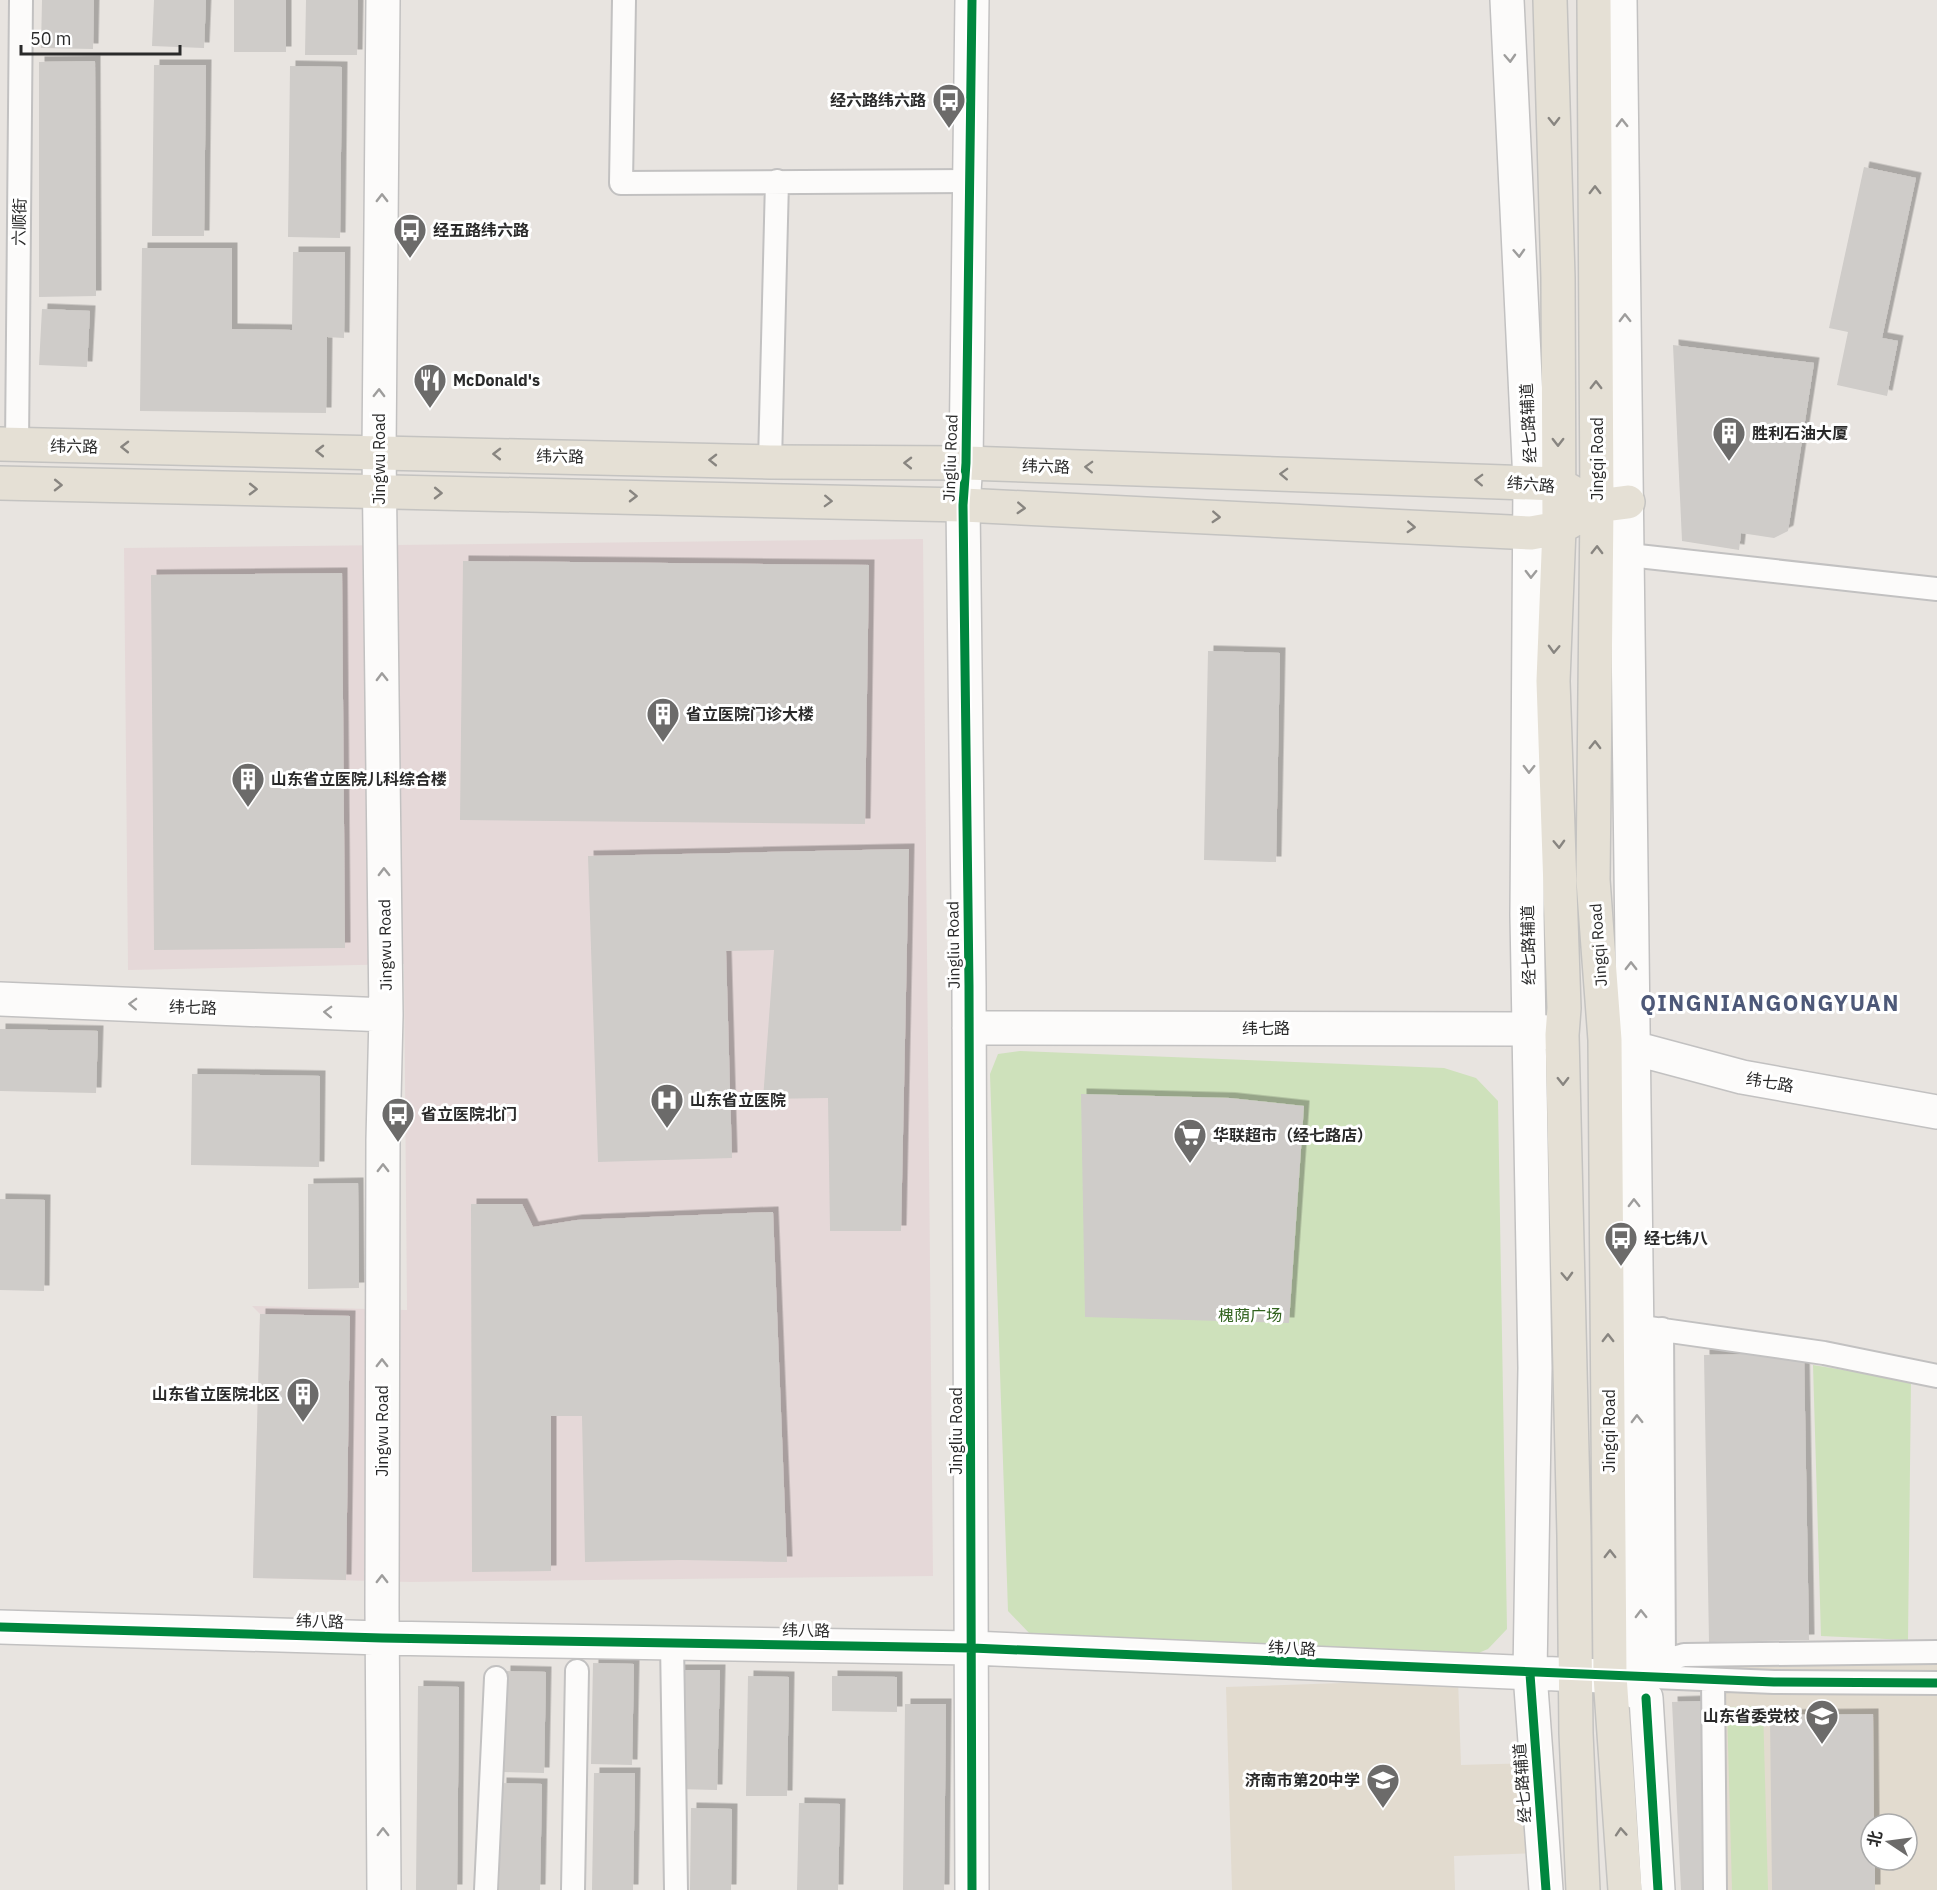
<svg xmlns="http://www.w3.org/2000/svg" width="1937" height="1890" viewBox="0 0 1937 1890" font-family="'IBM Plex Sans','Noto Sans SC',sans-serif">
	<defs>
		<filter id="shadow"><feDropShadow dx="5.5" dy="-5.5" stdDeviation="0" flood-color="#0004"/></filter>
	</defs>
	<rect width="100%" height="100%" fill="#e8e4e0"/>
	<!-- education -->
	<path fill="#e2dbcf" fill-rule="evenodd" d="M1937 1656V1890H1712L1704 1665ZM1871 1824H1907V1860H1871Z
		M1458 1679 1461 1765 1535 1763 1537 1853 1454 1856 1455 1890H1232L1226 1687Z"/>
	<!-- medical -->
	<path fill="#e5d8d8" d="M923 539 933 1576 411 1582 253 1578 260 1314 252 1306 407 1310 404 964 128 970 124 548Z"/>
	<!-- green -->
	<path fill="#cee1bb" d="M1020 1051 1444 1068 1476 1078 1498 1101 1507 1629 1488 1649 1469 1657 1031 1635 1008 1611 990 1074 998 1054Z
		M1813 1365 1911 1381 1908 1640 1821 1636Z
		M1763 1706 1768 1890H1732L1727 1707Z"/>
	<!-- building -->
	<path fill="#cfccc9" filter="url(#shadow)" d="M42 0H94L93 49 41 48Z
		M154 0H206L204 48 152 46Z
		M234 0H286V52H234Z
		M306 0H358L357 55H305Z
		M95 61 96 296 39 297V62Z
		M154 65H206L204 236H152Z
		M290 66 342 67 340 238 288 237Z
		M1864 167 1916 178 1882 338 1898 341 1887 396 1837 385 1848 332 1829 328Z
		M142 248H232V329L292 330 293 252H345L344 338 327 337 326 413 140 411Z
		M42 309 90 311 87 367 39 365Z
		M1673 345 1814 363 1788 531 1774 538 1741 533 1739 550 1682 541Z
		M463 561 869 565 865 824 460 820Z
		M342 573 345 948 154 950 151 575Z
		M1208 651 1280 653 1276 862 1204 860Z
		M909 849 901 1231H830L828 1098 763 1099 774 950 726 951 732 1158 598 1162 588 856Z
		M0 1029 98 1031 96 1093 0 1091Z
		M192 1074 320 1076 319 1167 191 1165Z
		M1081 1094 1230 1098 1304 1106 1289 1323 1085 1317Z
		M358 1183 359 1288 308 1289V1184Z
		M0 1199 45 1200 44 1291 0 1290Z
		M471 1204H522L533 1227 577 1220 773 1212 787 1562 681 1560 585 1562 582 1416H551V1571L472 1572Z
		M260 1314 350 1316 346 1580 253 1578Z
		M1804 1353 1809 1640 1709 1642 1704 1355Z
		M593 1663 634 1664 632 1765 591 1764Z
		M679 1670H720L717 1790 677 1789Z
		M505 1671 546 1672 544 1773 503 1772Z
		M748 1676 789 1677 787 1796H746Z
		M832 1676 897 1677V1712L832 1711Z
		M418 1686 459 1687 457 1890H416Z
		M1701 1701 1710 1890H1681L1672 1702Z
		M905 1704H946L944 1890H903Z
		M1873 1714 1874 1824H1871V1860H1875V1890H1772L1770 1715Z
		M594 1773H635L633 1890H592Z
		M501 1783 542 1784 540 1890H499Z
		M799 1803 840 1804 838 1890H797Z
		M691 1808 732 1809 731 1890H690Z"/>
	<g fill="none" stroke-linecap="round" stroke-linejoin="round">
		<defs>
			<path id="street" d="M624 0 621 183 969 181
				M17 445 21 0
				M770 462 777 181
				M1629 555 1937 589
				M1649 1328 1824 1353 1937 1376
				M1662 1329 1664 1661
				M672 1643 676 1890
				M1649 1665 1684 1655 1937 1652
				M1630 1676 1774 1682 1937 1683
				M1713 1680 1715 1890
				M486 1890 496 1678
				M573 1890 577 1671"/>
			<path id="secondary" d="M383 0 379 452 386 1015 383 1140 382 1608 384 1890
				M1507 0 1530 482 1527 915 1535 1368 1530 1674 1546 1890
				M1620 0C1629 553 1632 1105 1641 1658L1610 1676 1646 1698 1658 1890
				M0 999 386 1015
				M969 1028 1529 1029 1551 1033
				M1611 1042 1742 1077 1937 1112
				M0 1627 382 1638 972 1648 1602 1676
				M972 1890 969 986 963 505 966 463 972 0"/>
			<path id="primary" d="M1550 0 1558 278 1559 528 1553 681 1564 1008 1562 1035 1574 1536 1576 1733 1583 1890
				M1594 0 1597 506 1593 880 1605 1040 1610 1676 1625 1890
				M0 444 770 462 966 463 1558 484 1577 495
				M0 483 963 505 1531 533 1559 528 1597 506 1628 502"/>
		</defs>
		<!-- street casing -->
		<use href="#street" stroke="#c2c1c1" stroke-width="26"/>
		<!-- secondary casing -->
		<use href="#secondary" stroke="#c2c1c1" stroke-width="36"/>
		<!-- primary casing -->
		<use href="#primary" stroke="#c4c3c1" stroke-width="36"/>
		<!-- street -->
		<use href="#street" stroke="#fcfbfa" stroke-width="22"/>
		<!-- secondary -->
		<use href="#secondary" stroke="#fcfbfa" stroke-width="33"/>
		<!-- primary -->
		<use href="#primary" stroke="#e5e0d5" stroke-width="33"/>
		<defs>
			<path id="cycleway" d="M0 1627 382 1638 972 1648 1774 1682 1937 1683
				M1530 1674 1546 1890
				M1646 1698 1658 1890
				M972 1890 969 986 963 505 966 463 972 0"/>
		</defs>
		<!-- cycleway casing -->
		<use href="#cycleway" stroke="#fff" stroke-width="13"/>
		<!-- cycleway -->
		<use href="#cycleway" stroke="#00873e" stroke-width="9"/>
	</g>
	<!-- one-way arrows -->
	<defs><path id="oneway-chevron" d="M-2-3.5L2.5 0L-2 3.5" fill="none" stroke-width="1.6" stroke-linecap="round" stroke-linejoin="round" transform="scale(1.5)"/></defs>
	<g stroke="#9e9d9c">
		<use href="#oneway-chevron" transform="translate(1510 58) rotate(87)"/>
		<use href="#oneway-chevron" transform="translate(1622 123) rotate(-91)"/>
		<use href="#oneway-chevron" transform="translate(382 198) rotate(-90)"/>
		<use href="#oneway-chevron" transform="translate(1519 253) rotate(87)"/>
		<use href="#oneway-chevron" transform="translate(1625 318) rotate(-91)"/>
		<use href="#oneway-chevron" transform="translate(379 393) rotate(-89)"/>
		<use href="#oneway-chevron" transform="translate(1531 574) rotate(91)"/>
		<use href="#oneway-chevron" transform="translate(382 677) rotate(-91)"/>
		<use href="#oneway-chevron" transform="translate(1529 769) rotate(91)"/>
		<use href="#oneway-chevron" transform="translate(384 872) rotate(-91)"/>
		<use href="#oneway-chevron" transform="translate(1631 966) rotate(-90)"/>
		<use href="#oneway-chevron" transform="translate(133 1004) rotate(-178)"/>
		<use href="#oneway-chevron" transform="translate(328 1012) rotate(-178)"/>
		<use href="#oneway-chevron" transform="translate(383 1168) rotate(-90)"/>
		<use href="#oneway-chevron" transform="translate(1634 1203) rotate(-91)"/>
		<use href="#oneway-chevron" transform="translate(382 1363) rotate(-90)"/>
		<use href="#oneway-chevron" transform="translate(1637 1419) rotate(-91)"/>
		<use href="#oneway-chevron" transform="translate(382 1579) rotate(-90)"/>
		<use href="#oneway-chevron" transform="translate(1641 1614) rotate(-91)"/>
		<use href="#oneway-chevron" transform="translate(383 1832) rotate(-90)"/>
	</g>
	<g stroke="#888580">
		<use href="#oneway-chevron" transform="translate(1554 121) rotate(89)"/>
		<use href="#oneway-chevron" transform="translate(1595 190) rotate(-90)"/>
		<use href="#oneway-chevron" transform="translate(1596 385) rotate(-90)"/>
		<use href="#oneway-chevron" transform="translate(1558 442) rotate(90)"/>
		<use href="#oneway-chevron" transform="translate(125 447) rotate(-179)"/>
		<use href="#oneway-chevron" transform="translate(320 451) rotate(-179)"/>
		<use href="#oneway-chevron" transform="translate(497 454) rotate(-179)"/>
		<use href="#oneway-chevron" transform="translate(713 460) rotate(-179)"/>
		<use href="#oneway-chevron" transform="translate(908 463) rotate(-179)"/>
		<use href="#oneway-chevron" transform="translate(1089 467) rotate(-178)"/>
		<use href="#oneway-chevron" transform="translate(1284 474) rotate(-178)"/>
		<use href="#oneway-chevron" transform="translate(1479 480) rotate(-178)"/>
		<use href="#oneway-chevron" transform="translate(58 485) rotate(1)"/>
		<use href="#oneway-chevron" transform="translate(253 489) rotate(1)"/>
		<use href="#oneway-chevron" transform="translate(438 493) rotate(1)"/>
		<use href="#oneway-chevron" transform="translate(633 496) rotate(1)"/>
		<use href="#oneway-chevron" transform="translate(828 501) rotate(2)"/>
		<use href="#oneway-chevron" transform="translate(1021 508) rotate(3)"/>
		<use href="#oneway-chevron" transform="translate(1216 517) rotate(3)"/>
		<use href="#oneway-chevron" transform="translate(1411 527) rotate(3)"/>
		<use href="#oneway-chevron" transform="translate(1597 550) rotate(-89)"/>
		<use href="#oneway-chevron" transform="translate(1554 649) rotate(92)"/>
		<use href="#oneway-chevron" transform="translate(1595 745) rotate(-89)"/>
		<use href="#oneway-chevron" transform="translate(1559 844) rotate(88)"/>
		<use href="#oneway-chevron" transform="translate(1563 1081) rotate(89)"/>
		<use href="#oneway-chevron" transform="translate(1567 1276) rotate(88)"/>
		<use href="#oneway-chevron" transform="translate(1608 1338) rotate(-90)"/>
		<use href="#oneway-chevron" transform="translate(1610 1554) rotate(-90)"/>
		<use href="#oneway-chevron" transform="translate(1621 1832) rotate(-94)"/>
	</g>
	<!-- icons -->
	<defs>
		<symbol id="bus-pin" viewBox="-11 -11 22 30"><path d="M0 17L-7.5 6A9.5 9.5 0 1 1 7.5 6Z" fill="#6c6b6a" stroke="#fff"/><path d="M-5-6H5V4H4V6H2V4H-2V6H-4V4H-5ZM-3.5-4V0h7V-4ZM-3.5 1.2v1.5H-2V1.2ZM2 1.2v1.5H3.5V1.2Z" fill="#fff"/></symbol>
		<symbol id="restaurant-pin" viewBox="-11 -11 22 30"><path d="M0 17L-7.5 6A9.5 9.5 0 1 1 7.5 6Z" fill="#6c6b6a" stroke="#fff"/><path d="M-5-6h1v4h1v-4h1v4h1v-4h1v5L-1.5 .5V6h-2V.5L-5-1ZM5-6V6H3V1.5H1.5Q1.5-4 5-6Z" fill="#fff"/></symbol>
		<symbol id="building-pin" viewBox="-11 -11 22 30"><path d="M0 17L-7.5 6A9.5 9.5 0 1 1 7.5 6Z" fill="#6c6b6a" stroke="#fff"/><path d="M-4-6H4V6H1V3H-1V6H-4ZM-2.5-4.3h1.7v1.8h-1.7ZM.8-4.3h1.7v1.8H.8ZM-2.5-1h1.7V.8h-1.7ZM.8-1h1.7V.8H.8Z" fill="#fff"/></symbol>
		<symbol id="hospital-pin" viewBox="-11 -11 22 30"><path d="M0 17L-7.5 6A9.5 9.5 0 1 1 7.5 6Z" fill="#6c6b6a" stroke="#fff"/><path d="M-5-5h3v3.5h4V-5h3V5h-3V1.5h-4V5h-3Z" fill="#fff"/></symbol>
		<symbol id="supermarket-pin" viewBox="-11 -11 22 30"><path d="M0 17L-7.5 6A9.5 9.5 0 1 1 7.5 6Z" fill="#6c6b6a" stroke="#fff"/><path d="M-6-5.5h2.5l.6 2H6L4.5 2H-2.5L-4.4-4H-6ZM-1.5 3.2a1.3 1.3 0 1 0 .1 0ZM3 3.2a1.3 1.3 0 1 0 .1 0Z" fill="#fff"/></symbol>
		<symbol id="university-pin" viewBox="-11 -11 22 30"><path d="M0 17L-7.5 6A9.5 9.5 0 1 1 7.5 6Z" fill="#6c6b6a" stroke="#fff"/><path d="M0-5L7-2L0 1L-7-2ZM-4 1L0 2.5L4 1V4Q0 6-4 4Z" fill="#fff"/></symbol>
		<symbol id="school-pin" viewBox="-11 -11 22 30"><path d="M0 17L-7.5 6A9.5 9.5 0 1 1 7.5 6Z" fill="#6c6b6a" stroke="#fff"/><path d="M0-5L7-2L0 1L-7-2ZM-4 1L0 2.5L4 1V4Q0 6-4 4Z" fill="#fff"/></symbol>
	</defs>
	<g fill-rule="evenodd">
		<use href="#bus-pin" x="930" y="81" width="38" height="52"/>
		<use href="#bus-pin" x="391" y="211" width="38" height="52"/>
		<use href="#restaurant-pin" x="411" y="361" width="38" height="52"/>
		<use href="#building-pin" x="1710" y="414" width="38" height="52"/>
		<use href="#building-pin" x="644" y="695" width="38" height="52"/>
		<use href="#building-pin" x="229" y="760" width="38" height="52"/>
		<use href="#hospital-pin" x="648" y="1081" width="38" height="52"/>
		<use href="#bus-pin" x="379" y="1095" width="38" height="52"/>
		<use href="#supermarket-pin" x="1171" y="1116" width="38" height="52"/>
		<use href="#bus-pin" x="1602" y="1219" width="38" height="52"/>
		<use href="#building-pin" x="284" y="1375" width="38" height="52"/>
		<use href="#university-pin" x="1803" y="1697" width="38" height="52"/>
		<use href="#school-pin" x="1364" y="1761" width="38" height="52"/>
	</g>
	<g text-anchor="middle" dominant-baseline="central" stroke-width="6" stroke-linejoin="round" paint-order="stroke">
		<!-- poi labels -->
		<g font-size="16" font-weight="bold" fill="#2a2a2a" stroke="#fff" text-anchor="start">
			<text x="926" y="100" text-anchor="end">经六路纬六路</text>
			<text x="433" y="230">经五路纬六路</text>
			<text x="453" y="380">McDonald's</text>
			<text x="1752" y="433">胜利石油大厦</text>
			<text x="686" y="714">省立医院门诊大楼</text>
			<text x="271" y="779">山东省立医院儿科综合楼</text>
			<text x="690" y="1100">山东省立医院</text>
			<text x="421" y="1114">省立医院北门</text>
			<text x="1213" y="1135">华联超市（经七路店）</text>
			<text x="1644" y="1238">经七纬八</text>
			<text x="280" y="1394" text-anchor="end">山东省立医院北区</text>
			<text x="1799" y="1716" text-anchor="end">山东省委党校</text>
			<text x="1360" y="1780" text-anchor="end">济南市第20中学</text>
		</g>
		<!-- street labels -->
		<g font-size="16" fill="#2a2a2a" stroke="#fff">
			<text transform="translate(19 222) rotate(-89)">六顺街</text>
			<text transform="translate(1528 423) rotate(-93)">经七路辅道</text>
			<text transform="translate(74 446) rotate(1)">纬六路</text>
			<text transform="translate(560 456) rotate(1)">纬六路</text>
			<text transform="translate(950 458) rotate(-88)">Jingliu Road</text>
			<text transform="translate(379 459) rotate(-90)">Jingwu Road</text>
			<text transform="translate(1597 459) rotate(-90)">Jingqi Road</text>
			<text transform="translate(1046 466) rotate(2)">纬六路</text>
			<text transform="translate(1531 484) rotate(5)">纬六路</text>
			<text transform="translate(385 945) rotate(-91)">Jingwu Road</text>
			<text transform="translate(953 945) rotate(-91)">Jingliu Road</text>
			<text transform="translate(1528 945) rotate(-91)">经七路辅道</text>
			<text transform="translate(1598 945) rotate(-94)">Jingqi Road</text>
			<text transform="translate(193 1007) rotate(2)">纬七路</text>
			<text x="1266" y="1028">纬七路</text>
			<text transform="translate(1770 1082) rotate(10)">纬七路</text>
			<text transform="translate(382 1431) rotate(-90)">Jingwu Road</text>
			<text transform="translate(956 1431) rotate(-90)">Jingliu Road</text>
			<text transform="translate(1609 1431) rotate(-90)">Jingqi Road</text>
			<text transform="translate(320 1621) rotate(2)">纬八路</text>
			<text transform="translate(806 1630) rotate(1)">纬八路</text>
			<text transform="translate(1292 1648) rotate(3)">纬八路</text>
			<text transform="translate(1522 1783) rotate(-94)">经七路辅道</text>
		</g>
		<!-- park labels -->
		<g font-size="16" fill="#32631f" stroke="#fff">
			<text x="1250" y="1315">槐荫广场</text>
		</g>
		<!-- district labels -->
		<g font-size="22" font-weight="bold" letter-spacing="1.5" fill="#4d5878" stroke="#fff">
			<text x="1770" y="1002">QINGNIANGONGYUAN</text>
		</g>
	</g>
	<!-- north arrow -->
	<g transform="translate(1889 1842) rotate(283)"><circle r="28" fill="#ffffff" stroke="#aaaaaa" stroke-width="1.5"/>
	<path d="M0-4.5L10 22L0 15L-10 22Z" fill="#6c6b6a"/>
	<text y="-9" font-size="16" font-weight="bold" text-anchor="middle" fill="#2a2a2a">北</text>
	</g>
	<!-- scale -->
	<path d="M21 45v9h159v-9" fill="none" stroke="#2a2a2a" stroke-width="3"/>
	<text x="30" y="45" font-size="18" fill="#2a2a2a" stroke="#ffffff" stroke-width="4.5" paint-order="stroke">50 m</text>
</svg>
